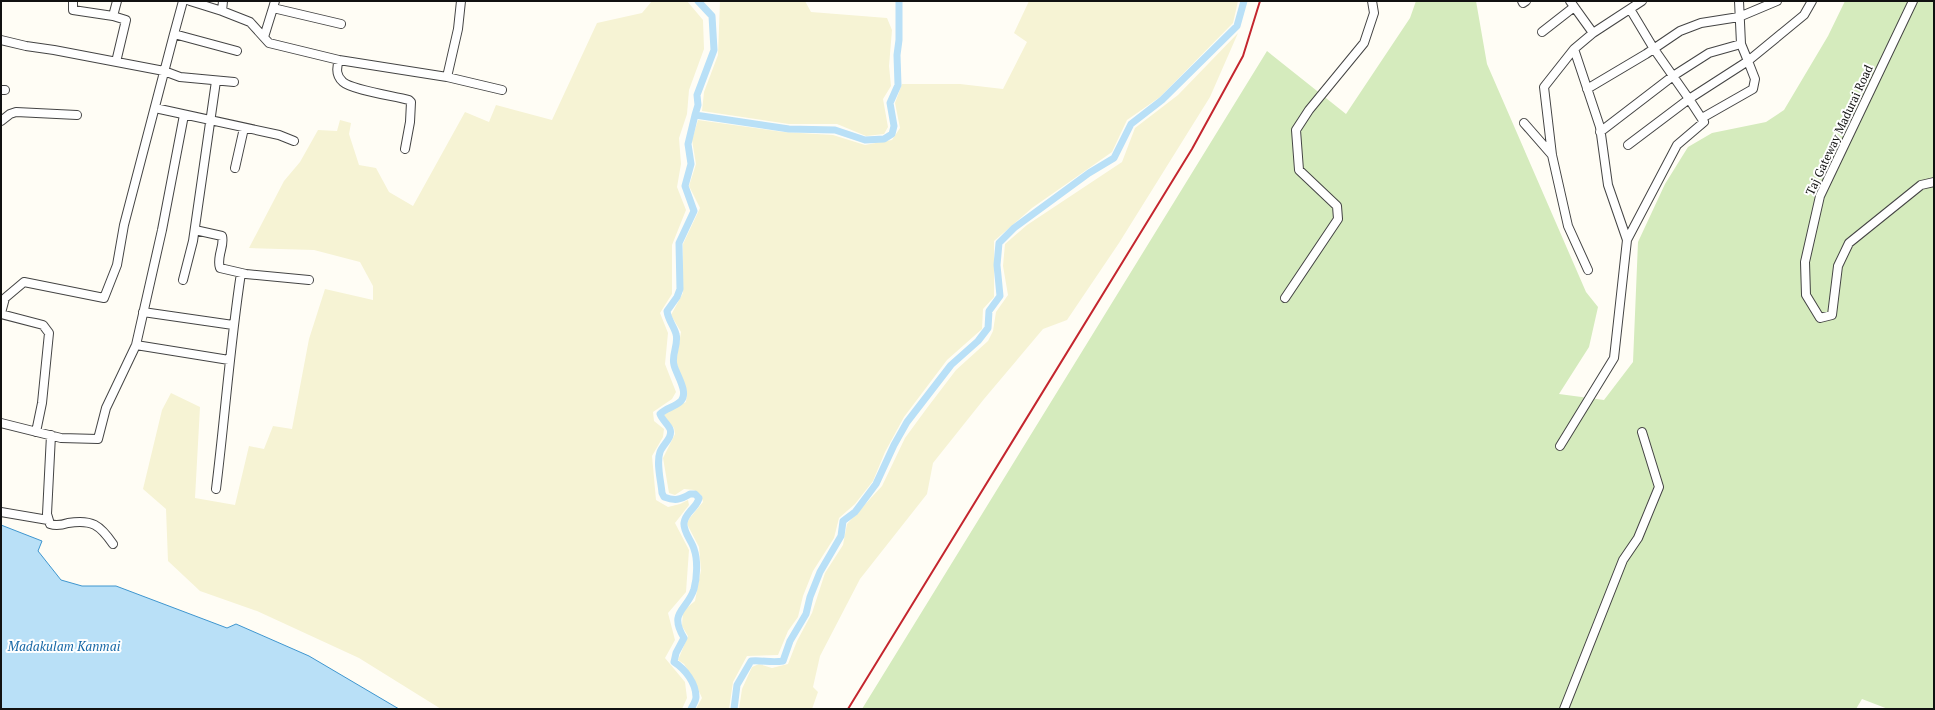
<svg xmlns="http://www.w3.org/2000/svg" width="1935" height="710" viewBox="0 0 1935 710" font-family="'PT Serif',serif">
	<rect width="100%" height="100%" fill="#fffdf5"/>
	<!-- farmland -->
	<path fill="#f6f3d4" d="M652 1H687L703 20 704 49 689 90 687 114 679 138 681 164 677 187 686 210 672 245V294L660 313 668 333 665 364 676 392 672 399 653 412 654 421 664 429 663 437 652 456 656 500 668 507 680 504 688 500 689 505 675 523 689 550 686 592 668 613 675 640 665 658 685 682 687 698 682 709H441L359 658 257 611 200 591 168 561 166 509 143 489 162 410 171 393 200 407 195 498 235 505 249 446 264 449 273 426 292 429 309 339 325 289 373 300V286L360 262 314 250 249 248 284 181 300 162 318 130 337 131 340 120 351 123 349 134 359 165 376 168 389 192 413 206 465 112 489 122 496 105 552 120 597 23 642 13Z
		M720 1H805L811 12 887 18 892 30 889 66 891 86 883 99 888 127 884 134 866 136 837 124H789L702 111 704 92 718 55Z
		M1029 1H1238L1233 23 1160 97 1127 120 1112 152 1032 208 994 241V297L983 309 982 329 947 360 904 417 885 452 873 481 855 504 839 518 834 538 813 571 803 596 798 617 788 631 778 655 747 656 733 682 729 709H696L702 698 694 680 684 664 678 660 688 636 682 626 683 611 695 601 701 570 699 547 687 524 689 519 703 502 701 495 694 490 684 489 675 495 669 493 663 458 675 434 674 428 663 416 671 409 686 402 687 392 676 362 681 332 671 315 683 293V244L700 208 689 186 696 164 692 140 698 120 783 132 833 135 865 145 892 140 900 128 895 103 902 84H960L1003 89 1027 42 1014 33Z
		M1238 33 1210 97 1119 243 1067 320 1043 329 984 399 933 463 927 494 860 579 820 656 813 687 818 692 812 709H739L742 689 752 667 759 664 772 668 788 664 797 641 812 613 825 573 843 545 847 524 882 486 905 438 927 408 956 370 988 341 993 331 996 312 1008 295 1003 266 1005 244 1027 225 1122 162 1135 128 1178 95Z"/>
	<!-- green -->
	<path fill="#d5ebbd" d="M1416 1H1476L1487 64 1586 292 1598 307 1589 347 1559 394 1604 400 1633 362 1638 242 1665 184 1688 147 1712 133 1766 122 1784 110 1828 36 1845 1H1934V709H1888L1862 699 1856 709H862L1267 51 1346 114 1410 18Z"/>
	<!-- water -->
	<path fill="#b9e0f7" stroke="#3f96cf" d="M1 525 42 541 38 551 61 580 82 586H116L227 628 236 624 309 656 399 709H1Z"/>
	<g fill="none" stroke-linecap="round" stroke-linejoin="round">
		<!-- canal -->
		<path stroke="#b9e0f7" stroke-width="7" d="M695 115 698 105 697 95 714 50 712 16 698 1
			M691 709C693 705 696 701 696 697 696 683 685 669 674 662L676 653 684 638C668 611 687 611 694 589 697 578 698 560 694 549 692 541 683 532 684 523 685 512 697 508 699 498L695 494H690C680 500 675 501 664 497L662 493C661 481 656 463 660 452 663 444 673 438 670 429 668 424 662 420 660 414 666 408 675 407 681 401 689 392 676 374 674 365 671 355 679 344 676 334 674 326 668 320 667 311L677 297 680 289 679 243 694 211 685 186 691 164 688 144 695 115 789 129 835 130 865 140 884 139 892 134 894 126 890 103 898 85 897 55 899 40V1
			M734 709 737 685 751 661C762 660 772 663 783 661L790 641 806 614 810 597 820 572 841 536 843 521 855 512 876 484 894 445 907 422 951 365 978 341 988 328 989 311 1000 296 997 265 999 243 1014 228 1089 173 1114 158 1131 124 1162 100 1237 26 1244 1"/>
		<defs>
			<path id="street" d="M73 1V10L113 16 117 1
				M183 1 174 34 237 51
				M190 1 222 11
				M223 1 222 11 250 22 269 43 339 60 447 77 502 90
				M275 1 273 8 341 24
				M1522 1 1523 3 1526 1
				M1570 1 1593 33 1574 49 1600 127 1608 185 1627 240 1677 145 1704 122 1689 99 1748 61 1741 44 1739 1
				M1913 1 1820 196 1805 262 1806 295 1820 318 1832 315 1838 266 1849 243 1921 185 1934 182
				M113 16 126 20 116 62
				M1542 32 1574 7
				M1593 33 1642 1
				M264 37 273 8
				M1 40 26 46 54 50 164 71 180 77 234 82
				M1574 49 1544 87 1552 155 1568 226 1588 270
				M339 60C336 69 336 76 343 82 352 90 395 96 409 100L411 102 410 122 405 149
				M447 77 458 29 461 1
				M1587 89 1646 54 1680 31 1701 23 1739 17 1777 1
				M1 90H5
				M155 108 279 135 294 141
				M1702 118 1753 89 1755 79 1748 61 1804 15 1812 1
				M1 121 10 114 16 112 77 115
				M1524 123 1552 155
				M1600 132 1673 76 1709 53 1741 44
				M1628 145 1689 99 1654 49 1630 9
				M235 168 244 128
				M195 230 222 236C225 246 216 257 220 268L246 274 309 280
				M183 280 193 241 216 81
				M1285 298 1338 219 1337 206 1299 170 1296 130 1309 110 1364 43 1374 13 1372 1
				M143 312 233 325
				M1 313 5 298 24 282 104 298 117 265 124 225 174 34
				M1 314 43 325 49 333 42 403 36 432
				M136 345 229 360
				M1 423 61 438 98 439 106 408 136 345 162 230 184 115
				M51 435 47 514 50 524C56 526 62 525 68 523 92 519 100 525 113 544
				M1560 446 1614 358 1627 240
				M216 489C225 417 230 345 241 273
				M1 512 48 520
				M1564 709 1623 560 1638 538 1659 487 1642 432"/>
		</defs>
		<!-- street casing -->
		<use href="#street" stroke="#444" stroke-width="10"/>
		<!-- street -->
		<use href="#street" stroke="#fff" stroke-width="8"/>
		<!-- rail -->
		<path stroke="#c4262e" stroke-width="2" d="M848 709 1192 149 1243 56 1260 1"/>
	</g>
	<g text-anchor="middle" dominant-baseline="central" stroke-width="4" stroke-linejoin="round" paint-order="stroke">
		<!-- street labels -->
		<g font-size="12" fill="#111" stroke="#fff">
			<text transform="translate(1839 130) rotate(-65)">Taj Gateway Madurai Road</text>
		</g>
		<!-- water labels -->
		<g font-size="13" font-style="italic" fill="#1768a6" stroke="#fff">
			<text x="64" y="646">Madakulam Kanmai</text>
		</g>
	</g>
	<!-- border -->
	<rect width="1935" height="710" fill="none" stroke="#111111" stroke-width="4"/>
</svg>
